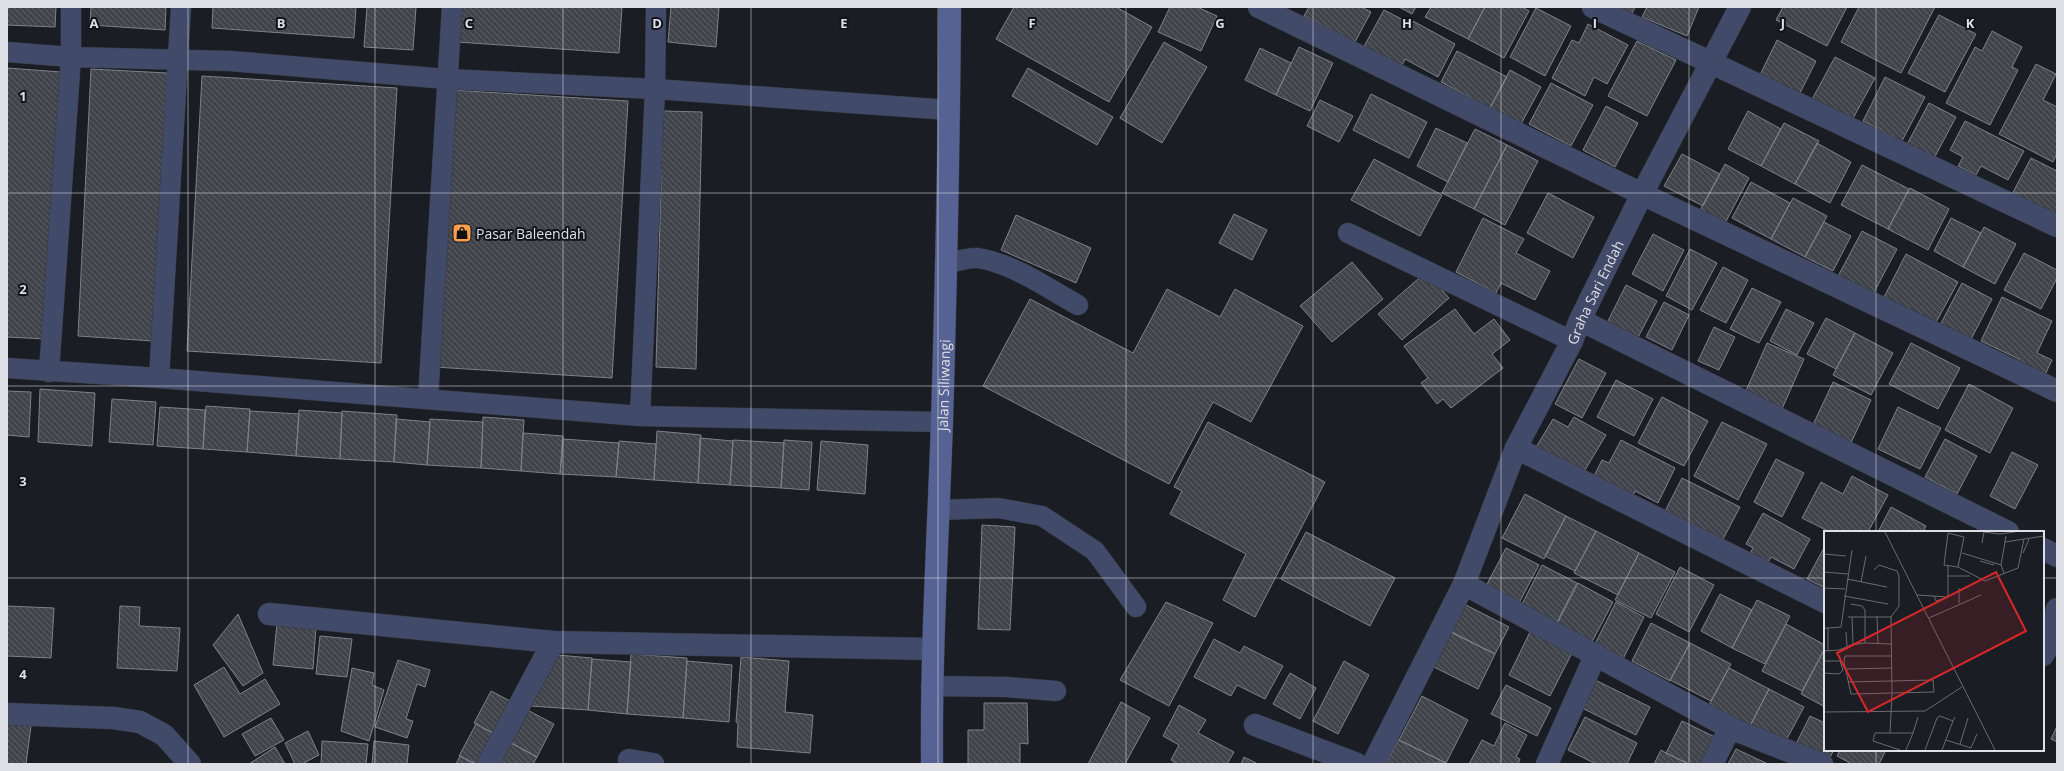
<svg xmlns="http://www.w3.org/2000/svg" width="2064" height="771" viewBox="0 0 2064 771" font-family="'Open Sans',sans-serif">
	<defs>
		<pattern id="building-back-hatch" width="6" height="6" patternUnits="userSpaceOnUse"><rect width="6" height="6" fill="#42444c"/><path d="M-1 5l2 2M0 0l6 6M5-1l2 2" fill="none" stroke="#5d5f66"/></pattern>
	</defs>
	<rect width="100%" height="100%" fill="#1b1d24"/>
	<!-- building -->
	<path fill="url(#building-back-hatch)" stroke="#7e818a" d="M7 7H56L55 27 7 25Z
		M91 7H166L165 30 90 25Z
		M213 7H356L354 38 212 28Z
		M367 7H416L413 50 364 47Z
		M460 7H622L619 53 457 42Z
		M671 7H719L716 47 668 42Z
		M1014 7H1116L1152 27 1109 102 996 39Z
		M1170 7H1197L1217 16 1201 51 1158 32Z
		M1309 7H1361L1371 12 1355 42 1304 16Z
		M1399 7H1416L1412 14Z
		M1431 7H1485L1468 39 1425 17Z
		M1485 7H1522L1529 11 1504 58 1468 39Z
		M1609 7H1635L1630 18Z
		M1647 7H1699L1687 36 1642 17Z
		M1783 7H1847L1827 46 1776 20Z
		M1859 7H1935L1901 73 1841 42Z
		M1536 8 1571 26 1545 76 1510 57Z
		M1384 10 1411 24 1413 21 1455 44 1438 77 1405 59 1400 70 1362 50Z
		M1939 15 1976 34 1945 92 1908 73Z
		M1588 24 1628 45 1607 84 1594 77 1585 96 1552 78 1572 40 1579 43Z
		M1992 31 2022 47 2012 67 2018 70 1990 125 1946 103 1975 47 1982 51Z
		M1777 40 1816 61 1797 99 1758 79Z
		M1637 41 1676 60 1647 116 1608 96Z
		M1164 42 1207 67 1162 143 1120 118Z
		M1299 47 1333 63 1310 111 1276 95Z
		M1260 48 1291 63 1276 95 1245 80Z
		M1457 51 1507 77 1490 108 1441 82Z
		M1835 57 1875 78 1850 124 1810 103Z
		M2036 64 2056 74 2043 100 2057 107V153L2053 162 1999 134Z
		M7 68 61 72 45 339 7 337Z
		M1028 68 1113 117 1097 145 1012 96Z
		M91 69 167 73 153 341 78 336Z
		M1510 70 1541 87 1521 124 1490 108Z
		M202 76 397 88 381 363 187 351Z
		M1885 77 1925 97 1902 141 1863 121Z
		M1551 83 1593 105 1571 146 1529 124Z
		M451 90 628 101 612 378 434 367Z
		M1371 94 1427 122 1409 158 1353 130Z
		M1320 100 1353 116 1339 142 1307 126Z
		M1929 103 1956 117 1931 164 1904 150Z
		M1606 106 1638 123 1615 167 1583 150Z
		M663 111 702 112 696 369 656 367Z
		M1748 111 1781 129 1761 166 1728 149Z
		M1965 121 2024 151 2008 180 1981 166 1976 175 1958 166 1963 157 1950 150Z
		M1784 123 1819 141 1795 184 1761 166Z
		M1436 128 1467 143 1448 182 1417 166Z
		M1475 129 1507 145 1474 209 1442 193Z
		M1817 143 1851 162 1830 203 1795 184Z
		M1507 145 1538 161 1505 225 1474 209Z
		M1682 154 1720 174 1703 206 1664 186Z
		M2031 158 2057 171V220L2011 196Z
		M1374 159 1442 195 1420 236 1351 200Z
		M1725 164 1749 178 1724 225 1699 212Z
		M1862 165 1909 189 1888 229 1841 205Z
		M1751 182 1790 203 1771 239 1732 218Z
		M1910 188 1949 209 1928 250 1888 229Z
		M1548 193 1594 217 1573 258 1527 233Z
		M1793 198 1827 216 1805 257 1771 239Z
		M1234 214 1267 230 1252 260 1219 243Z
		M1016 215 1091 248 1076 283 1001 250Z
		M1483 218 1524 239 1516 253 1550 271 1535 300 1501 283 1496 293 1456 272Z
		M1951 218 1981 233 1963 267 1934 251Z
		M1824 222 1851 236 1833 271 1805 257Z
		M1984 227 2016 244 1995 284 1963 267Z
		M1862 231 1897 249 1871 298 1836 280Z
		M1653 234 1684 250 1663 291 1632 274Z
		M1690 249 1717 263 1692 310 1666 296Z
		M2024 253 2057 270V278L2041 309 2004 290Z
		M1906 254 1958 282 1933 328 1882 301Z
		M1352 262 1383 299 1332 342 1300 306Z
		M1723 267 1748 280 1726 323 1700 310Z
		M1426 272 1449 298 1402 340 1378 314Z
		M1962 283 1992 299 1969 343 1939 327Z
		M1626 285 1657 301 1634 345 1604 329Z
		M1752 288 1781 302 1759 343 1730 329Z
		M1167 289 1220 317 1235 289 1303 326 1251 422 1213 402 1169 484 983 386 1030 299 1133 353Z
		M2002 297 2052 321 2037 353 2052 360 2044 377 2017 364 2019 359 1981 341Z
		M1664 302 1689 315 1672 350 1646 337Z
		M1455 309 1474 334 1494 319 1510 340 1492 354 1503 368 1451 408 1443 399 1437 404 1421 383 1428 378 1404 346Z
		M1786 309 1814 323 1797 355 1770 341Z
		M1826 318 1855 333 1836 369 1807 354Z
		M1714 327 1735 337 1719 370 1698 361Z
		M1855 333 1893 353 1871 395 1833 375Z
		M1767 343 1804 359 1782 409 1745 393Z
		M1911 343 1960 368 1938 409 1889 384Z
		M1579 359 1606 373 1582 418 1555 404Z
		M1616 380 1653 399 1634 436 1597 417Z
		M1833 382 1871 400 1849 447 1811 429Z
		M1969 384 2013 408 1990 453 1945 430Z
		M40 389 95 393 92 446 38 442Z
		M7 391 31 392 29 437 7 435Z
		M1662 397 1708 421 1684 466 1638 443Z
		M112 399 156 402 153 445 109 442Z
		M206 406 250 409 247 452 203 449Z
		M160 407 205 410 203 449 157 446Z
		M1898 407 1941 428 1920 469 1878 449Z
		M299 410 342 413 340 459 296 456Z
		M250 411 299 414 296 456 247 452Z
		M342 411 397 415 394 462 340 459Z
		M483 417 524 420 521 471 481 468Z
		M1574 417 1606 435 1582 475 1535 449 1553 419 1568 427Z
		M396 419 430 422 427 465 394 462Z
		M430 419 483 422 481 468 427 465Z
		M1208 422 1325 482 1255 617 1223 600 1246 554 1170 514 1182 491 1174 487Z
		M1722 422 1767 444 1738 500 1694 476Z
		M657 431 701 435 698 483 654 480Z
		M523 433 563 436 560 474 521 471Z
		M700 438 733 441 730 485 698 483Z
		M563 439 619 443 616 477 560 474Z
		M1945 439 1977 456 1957 494 1925 477Z
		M733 440 784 443 781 488 730 485Z
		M784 440 812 442 809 490 781 488Z
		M1621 440 1675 468 1658 503 1635 491 1631 500 1592 480 1602 460 1609 463Z
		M619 441 656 444 654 480 616 477Z
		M821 441 868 445 865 494 817 490Z
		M2012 452 2038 465 2015 509 1990 496Z
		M1776 459 1804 473 1782 517 1754 502Z
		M1852 476 1888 495 1868 532H1830L1802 518 1821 482 1843 494Z
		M1682 478 1740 507 1722 541 1662 517Z
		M1525 494 1566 516 1544 559 1502 538Z
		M1891 507 1926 526 1923 532H1878Z
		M1763 513 1810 539 1794 569 1771 557 1766 566 1748 557 1753 548 1746 544Z
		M1566 516 1596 531 1575 571 1545 556Z
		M982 525 1015 527 1010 630 978 629Z
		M1596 531 1639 553 1618 595 1574 573Z
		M1306 532 1395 578 1370 626 1281 579Z
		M1825 546V588L1807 579Z
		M1506 548 1539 565 1519 603 1486 586Z
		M1639 553 1675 572 1651 618 1615 600Z
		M1542 565 1577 583 1556 624 1521 606Z
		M1680 567 1714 585 1689 632 1656 614Z
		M1578 583 1613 602 1592 642 1557 624Z
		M1720 594 1752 610 1732 648 1701 631Z
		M1757 600 1790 616 1765 664 1732 648Z
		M1166 602 1213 623 1169 706 1120 680Z
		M1616 602 1644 617 1622 661 1594 646Z
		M1464 604 1509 627 1495 654 1450 632Z
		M7 606 54 608 51 658 7 656Z
		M120 606 140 607 139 626 180 628 177 671 117 668Z
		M238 614 263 673 243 686 213 645Z
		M277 623 316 626 313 669 273 665Z
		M1651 623 1690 643 1670 681 1632 661Z
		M1786 624 1825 645V648L1802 691 1762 671Z
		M1448 630 1495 654 1478 689 1430 665Z
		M1531 630 1573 651 1550 696 1509 675Z
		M320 636 352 639 347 677 316 674Z
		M1214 639 1240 653 1244 646 1283 666 1265 699 1237 685 1231 696 1194 677Z
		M1690 643 1731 664 1711 701 1670 680Z
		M1825 648V707L1801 694Z
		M535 653 592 658 588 710 531 706Z
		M631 654 687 658 683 718 627 714Z
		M741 657 789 661 785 712 813 715 810 753 737 747 738 723 736 722Z
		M592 659 631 662 627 714 588 710Z
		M398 660 430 670 425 687 417 684 406 719 413 721 407 738 375 727Z
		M687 661 732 665 729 722 683 718Z
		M1344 661 1369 675 1338 734 1313 721Z
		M224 667 240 694 265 679 280 704 224 737 194 685Z
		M352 668 374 673 372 685 384 690 369 741 341 731Z
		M1729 668 1769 689 1750 726 1709 705Z
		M1290 673 1316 688 1300 719 1273 704Z
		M1593 679 1650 707 1636 735 1580 707Z
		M1506 685 1551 708 1537 736 1491 714Z
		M1769 689 1804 707 1783 746 1749 728Z
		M491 691 554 724 537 757 474 723Z
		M1422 696 1468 720 1446 763 1399 740Z
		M1121 702 1150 718 1125 764H1088Z
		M984 703H1027L1028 744 1020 743V764H968V730H984Z
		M1179 705 1206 720 1198 733 1234 752 1227 764H1177L1171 760 1179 745 1163 736Z
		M1810 716 1825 723V750H1834L1828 761 1796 744Z
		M1585 717 1637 743 1627 764H1596L1568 750Z
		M271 718 284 740 255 756 242 734Z
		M1682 721 1719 739 1706 764H1689L1666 753Z
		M7 722 31 726 26 764H7Z
		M1505 723 1527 735 1516 757 1520 759 1518 764H1469L1482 740 1494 746Z
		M476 724 537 757 533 764H476L459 756Z
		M2057 726V742L2051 739Z
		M308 731 319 755 302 764H295L285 743Z
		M1398 740H1399L1446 763 1386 764Z
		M322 741 368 744 366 764H321Z
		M374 741 409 745 407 764H372Z
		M275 747 285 764H249Z
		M1736 749 1768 764H1728Z
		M1661 750 1666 753 1689 764H1654Z
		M1840 750H1886L1879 764H1852L1837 756Z
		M460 756 476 764H456Z
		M1244 757 1258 764H1241Z"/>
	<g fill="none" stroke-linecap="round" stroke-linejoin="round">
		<defs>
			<path id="service" d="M7 52 71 57 230 61 447 79 655 89 949 110
				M1348 233 1572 341
				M945 264C955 262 968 257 978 258 1014 264 1047 288 1078 305
				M7 368 159 378 640 416 942 422
				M49 372 71 57V7
				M159 378 181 7
				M428 399 452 7
				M640 416 655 89 656 7
				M938 510 998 508 1042 516 1095 551 1136 607
				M931 686 1006 687 1056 691"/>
			<g id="minor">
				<path d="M1259 7 1642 194 2057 391"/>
				<path d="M1593 7 2057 226"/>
				<path d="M1580 320 2008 532"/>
				<path d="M1516 448 1825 602"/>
				<path d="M2043 549 2057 556"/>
				<path d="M1464 584 1730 728"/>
				<path d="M269 614 553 642 932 649"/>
				<path d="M2043 655 2049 645 2057 609"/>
				<path d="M7 714 113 718 140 722 164 735 190 764"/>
				<path d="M1255 725 1357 764"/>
				<path d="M629 760 653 764"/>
				<path d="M488 764 553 642"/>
				<path id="s1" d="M1373 764 1464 584 1516 448 1572 341 1580 320 1642 194 1740 7"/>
				<path d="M1547 764 1596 654"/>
				<path d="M1712 764 1730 728 1822 764"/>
			</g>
			<g id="secondary">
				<path id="s2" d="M932 764C931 650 938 536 942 422 946 284 949 145 950 7"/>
			</g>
		</defs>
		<!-- service casing -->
		<use href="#service" stroke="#36383f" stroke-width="21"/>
		<!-- minor casing -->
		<use href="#minor" stroke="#36383f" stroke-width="23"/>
		<!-- secondary casing -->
		<use href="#secondary" stroke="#36383f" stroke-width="23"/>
		<!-- service -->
		<use href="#service" stroke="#424a69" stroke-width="20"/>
		<!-- minor -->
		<use href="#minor" stroke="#424a69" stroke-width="22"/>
		<!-- secondary -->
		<use href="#secondary" stroke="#566293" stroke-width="22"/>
	</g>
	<!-- grid -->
	<path fill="none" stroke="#dfe0e5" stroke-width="1" stroke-opacity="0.55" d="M188 7V764M375 7V764M563 7V764M751 7V764M938 7V764M1126 7V764M1313 7V764M1501 7V764M1689 7V764M1876 7V532M7 193H2057M7 386H2057M7 578H1825M2043 578H2057M1876 750V764"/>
	<!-- icons -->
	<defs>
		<symbol id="shop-square" viewBox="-11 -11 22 22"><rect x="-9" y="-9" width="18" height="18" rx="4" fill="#fa9f4e" stroke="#12141b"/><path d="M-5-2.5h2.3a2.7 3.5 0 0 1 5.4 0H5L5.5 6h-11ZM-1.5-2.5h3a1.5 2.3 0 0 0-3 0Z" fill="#111"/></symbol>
	</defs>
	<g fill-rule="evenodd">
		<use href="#shop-square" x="451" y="222" width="22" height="22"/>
	</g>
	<g text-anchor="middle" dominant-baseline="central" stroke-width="4" stroke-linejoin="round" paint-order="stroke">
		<!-- poi labels -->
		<g font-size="14" fill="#dfe0e5" stroke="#12141b" text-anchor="start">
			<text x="476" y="233">Pasar Baleendah</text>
		</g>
		<!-- street labels -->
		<g font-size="14" fill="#dfe0e5" stroke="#12141b">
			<text stroke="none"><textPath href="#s1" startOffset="522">Graha Sari Endah</textPath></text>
			<text stroke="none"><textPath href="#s2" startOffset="379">Jalan Siliwangi</textPath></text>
		</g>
	</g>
	<!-- overview -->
	<g transform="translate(1824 531)">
		<rect width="220" height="220" fill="#1b1d24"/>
		<path fill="none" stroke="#696b71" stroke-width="1" d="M61 1 171 219M181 11 220 5M158 12 160 1 175 3 191 1M138 22 177 34M199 22 205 8M0 23 22 25M156 30 170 34M124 35V66M134 36 140 6 124 2 120 34 134 36 161 50 194 37 200 8M50 39 55 34 73 40 75 45V75L67 86 68 162 66 202H89L82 219M0 41 24 43M180 42 177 34 182 5M124 45H146M23 48 63 56M37 51 42 25M0 57 21 58M93 64 124 66M20 65 64 73M110 65 112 70 122 67M135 72V57M53 85 54 112M24 86H67M28 86 29 113M105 87 157 64M0 97H4V120M4 97 17 96 28 19M22 101 23 115M41 112 67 113M0 120 15 119 27 114 41 112V79L38 75 27 73M0 130H16L19 139 15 143 0 142M22 138 68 137M24 151 109 149 110 161 27 163 20 131 21 125H68M0 181 101 180 138 156M66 202H51L49 210 76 219M89 202 94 186M122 209 147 217 153 203M136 213 144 187M101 219 113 187 116 185 129 190 131 186M118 219 129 190"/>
		<path fill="#d62828" fill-opacity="0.15" stroke="#d62828" stroke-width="2" d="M172 41 202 100 44 181 13 122Z"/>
		<rect width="220" height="220" fill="none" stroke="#dfe0e5" stroke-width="2"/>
	</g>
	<g font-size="13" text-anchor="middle" font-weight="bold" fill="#dfe0e5" stroke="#12141b" stroke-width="4" stroke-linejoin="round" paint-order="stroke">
		<text x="94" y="28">A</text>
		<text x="281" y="28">B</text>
		<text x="469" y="28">C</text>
		<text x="657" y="28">D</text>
		<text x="844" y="28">E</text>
		<text x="1032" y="28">F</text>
		<text x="1220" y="28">G</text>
		<text x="1407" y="28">H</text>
		<text x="1595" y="28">I</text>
		<text x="1783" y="28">J</text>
		<text x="1970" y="28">K</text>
		<text x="23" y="101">1</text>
		<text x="23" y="294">2</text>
		<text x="23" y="486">3</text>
		<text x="23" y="679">4</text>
	</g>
	<!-- border -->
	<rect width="2064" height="771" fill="none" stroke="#dfe0e5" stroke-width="16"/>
</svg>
